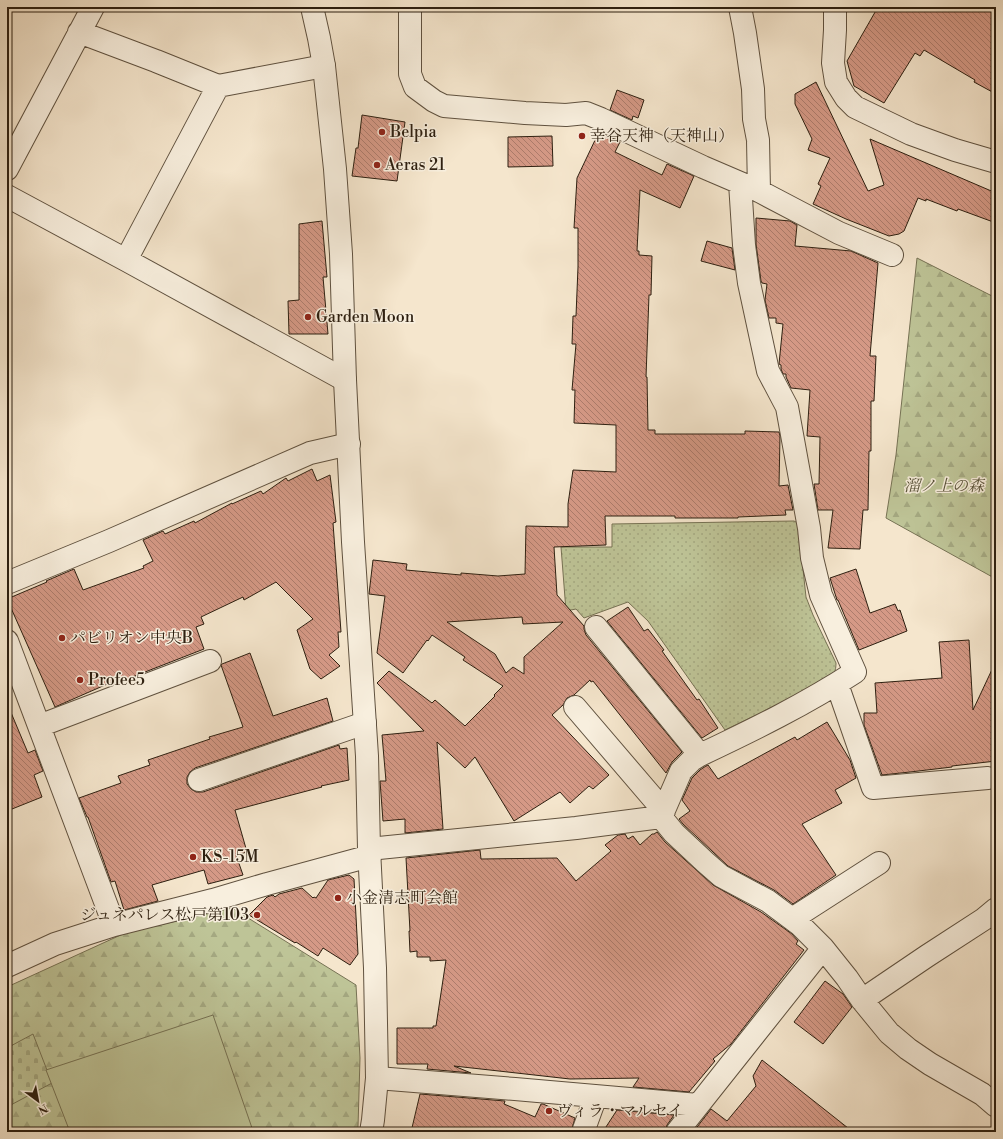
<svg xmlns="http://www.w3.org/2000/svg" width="1003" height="1139" viewBox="0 0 1003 1139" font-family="'Libre Bodoni','Noto Serif JP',serif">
	<defs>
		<pattern id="grass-dots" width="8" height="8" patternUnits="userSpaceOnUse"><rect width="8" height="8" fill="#bec497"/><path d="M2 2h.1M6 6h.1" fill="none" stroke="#a4a881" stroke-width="1.8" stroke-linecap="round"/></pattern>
		<pattern id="forest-firs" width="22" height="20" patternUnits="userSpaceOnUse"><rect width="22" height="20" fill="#bec497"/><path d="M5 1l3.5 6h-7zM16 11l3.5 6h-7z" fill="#a4a881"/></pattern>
		<pattern id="cemetery-stones" width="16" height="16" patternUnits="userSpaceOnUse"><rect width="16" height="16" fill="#bec497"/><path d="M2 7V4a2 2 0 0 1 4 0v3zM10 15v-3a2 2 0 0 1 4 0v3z" fill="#a4a881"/></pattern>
		<pattern id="building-back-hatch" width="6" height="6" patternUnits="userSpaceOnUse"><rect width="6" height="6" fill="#d59986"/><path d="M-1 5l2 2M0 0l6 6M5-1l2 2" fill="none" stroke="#ad7c6c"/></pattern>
	</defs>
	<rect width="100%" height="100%" fill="#f5e6cd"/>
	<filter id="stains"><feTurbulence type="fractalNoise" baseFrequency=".005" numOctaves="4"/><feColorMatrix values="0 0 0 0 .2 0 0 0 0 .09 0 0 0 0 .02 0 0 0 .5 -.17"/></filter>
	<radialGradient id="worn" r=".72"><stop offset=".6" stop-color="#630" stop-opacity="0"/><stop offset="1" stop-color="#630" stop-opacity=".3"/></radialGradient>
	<!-- grass -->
	<path fill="url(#grass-dots)" stroke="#767254" d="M794 521 798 523 806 597 813 615 836 663C836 671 834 675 828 680L725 730 648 621 628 602 584 618 576 609 566 611 561 547H612V524Z"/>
	<!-- forest -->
	<path fill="url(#forest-firs)" stroke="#767254" d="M917 258 996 298V579L886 518 896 455Z
		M232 908 356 985 360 1058 358 1127 357 1132H7V987L125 933Z"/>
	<!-- cemetery -->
	<path fill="url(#cemetery-stones)" stroke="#767254" d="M33 1034 52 1083 7 1107V1048Z"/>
	<!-- park -->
	<path fill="#bec497" stroke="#767254" d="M213 1015 252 1128 242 1132H70L46 1070Z"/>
	<!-- building -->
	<path fill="url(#building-back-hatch)" stroke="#2d1f10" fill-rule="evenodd" d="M878 7H996V94L974 82 975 80 924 50 920 56 915 53 884 103 854 86 847 61Z
		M816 82 868 191 884 185 870 139 996 193V223L958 209 957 211 926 199V201L918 198 904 231 899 234 889 236 846 219 813 204 821 186 818 184 830 158 808 150 812 139 795 104V94Z
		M617 90 644 100 638 118 633 116 632 120 610 110Z
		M362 115 405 122 397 181 352 176 356 148H358Z
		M602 133 620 142 615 152 662 175 667 164 694 176 680 208 640 190 637 251H639V255L652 256 651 295H649L646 377H647L648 430H655V434H745V431L779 432 780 436 779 486 788 485 793 510H785L786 515 738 517V518H675V516H605L606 545 554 547 557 595 584 626V629L586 635 682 752 672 762 666 773 593 681 591 682 590 680 574 695 567 698 563 705 552 715 609 775 593 789 589 786 570 803 560 792 514 821 475 757 465 768 437 742 443 829 405 833V819L383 821 380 781H386L382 735 424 731 377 683 389 671 432 703 435 700 465 726 495 696 494 695 503 686 463 660 465 657 432 635 428 641 427 640 403 673 377 653 385 596 369 594 373 560 407 564 406 570 461 575V573L498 576 525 574 526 526 568 527V504L573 470 616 472V425L574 423 575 390H572L576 344H572L573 316H576L578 267V228H574L577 178 597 136 600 138ZM522 617 523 624 563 622 524 657V674L513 667 506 673 495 654 447 622Z
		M552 136 553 166 508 167V137Z
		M756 218 790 221 797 225 795 246 851 251 878 263 870 356H876L874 401H871V451H869L868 510H863L860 549 828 548 833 510H818L814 484H819L820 437 807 436 810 390 791 388 786 377V374H783L781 369V365L779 364 783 324 776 323V318H769L765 300 767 284 762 283 761 281 756 244Z
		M322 221 327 277H323L328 334H289L288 301 299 300V224Z
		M707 241 732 248 735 270 701 261Z
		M312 469 317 481 330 475 336 522 333 523 341 632H338L339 647 329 655 340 666 321 679 310 669 297 630 313 619 276 582 244 600 243 597 201 617 204 624 196 627 204 649 122 681 121 678 55 707 7 599 47 582 46 581 74 569 83 590 144 568 143 566 153 561 143 540 163 531 165 534 194 521 195 523 232 503V504L261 491 263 494 286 478 288 481Z
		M856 569 870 613 895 604 898 611 900 610 907 631 859 650 838 600H837L830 578Z
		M628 607 644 631 648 629 664 650 662 651 697 700 699 699 718 728 702 738 607 621Z
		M969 640 973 710 996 661V761L952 766V767L910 772 882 775 864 725V713H877L875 683 942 678 939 642Z
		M250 653 273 716 327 698 333 721 195 768 190 772 187 777V784L191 789 196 792H203L339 745 340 749 347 748 349 780 321 786 322 787 235 810 247 852 236 855 243 875 208 884 204 870 152 885 158 901 124 910 115 881 111 882 88 817H87L79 798 121 783 118 776 150 765 148 760 210 739 209 737 243 727 221 665 222 664Z
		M7 703 28 753 35 750 43 771 34 775 42 797 7 811Z
		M827 722 850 760 856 778 835 790 842 803 802 824 836 875 793 904 774 890 728 866 683 824 679 819 690 811 682 800 692 778 700 770 706 766 708 765 718 779 795 737 797 740Z
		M657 832 665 842 713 885 761 912 792 934 798 941 796 944 804 950 731 1044 713 1059 715 1061 689 1092 633 1087 639 1078 570 1079 454 1066 471 1073 427 1069 428 1064H397V1028H433V1026H436L446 960 430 961V957H417V951L410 952 409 931H410L406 858 480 850 481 859 557 858 576 881 611 851 605 845 618 835 625 834 628 839 633 836 640 845 652 834H654Z
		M349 875 354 879 358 954 350 965 323 948 318 956 296 942 295 943 249 915 267 897 273 895 275 897 279 894 302 888 313 898 314 897 316 898 328 880Z
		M825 981 843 994 852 1007 823 1044 794 1022Z
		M762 1060 853 1132H695L694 1131 711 1109 727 1121 756 1086 753 1076Z
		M420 1094 505 1101 504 1104 535 1117 541 1104H543L575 1118 571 1132H411Z
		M617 1110 674 1115 667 1125 665 1132H596L598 1128 604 1130Z"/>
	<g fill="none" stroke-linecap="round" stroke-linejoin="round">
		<defs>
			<path id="minor" d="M410 7V74L415 87 434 101 444 106 525 113 566 115 586 113 601 119 703 167 759 191 839 233 892 255
				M740 7 745 33 753 89 754 119 758 140 759 191
				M835 7V30L833 63 836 82 846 98 855 107 911 134 955 150 996 162
				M79 32 156 61 218 86 324 66
				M7 169 93 7
				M7 196 126 260 345 380
				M126 260 218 86
				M7 583 109 541 310 453 349 444
				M596 627 700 755
				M7 641 114 925
				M837 684 873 788 988 778
				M575 707 664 811
				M39 726 210 661
				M199 780 365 723
				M661 817 681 771 692 760 700 755C753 730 806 704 855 672L821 595 812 558 809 528 787 407 768 371 749 283 744 245 740 183
				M369 849 576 828 661 817 674 833 705 862 721 876 768 901 800 925 823 948 847 978 862 1000 889 1033 908 1049 930 1064 982 1094 996 1106
				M792 919 879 863
				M7 966 55 944 114 925 213 900 267 884 370 856
				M862 1000 927 956 984 919 996 909
				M377 1078 515 1089 698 1105
				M583 1132 596 1096
				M677 1132 823 948"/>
			<path id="tertiary" d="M312 7 319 38 324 66 335 169 341 254 345 380 353 542 367 756 369 849 375 968 377 1078 373 1120 371 1132"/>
		</defs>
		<!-- minor casing -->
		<use href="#minor" stroke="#5f513f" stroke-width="24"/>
		<!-- tertiary casing -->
		<use href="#tertiary" stroke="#5f513f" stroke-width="24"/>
		<!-- minor -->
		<use href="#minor" stroke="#f8efde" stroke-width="22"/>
		<!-- tertiary -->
		<use href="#tertiary" stroke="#f8efde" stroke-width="22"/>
	</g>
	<!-- markers -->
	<g fill="#8f2418" stroke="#f8efde" stroke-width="1.5">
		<circle cx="382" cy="132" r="4"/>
		<circle cx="582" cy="136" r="4"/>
		<circle cx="377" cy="165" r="4"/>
		<circle cx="308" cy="317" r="4"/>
		<circle cx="62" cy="638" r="4"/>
		<circle cx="80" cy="680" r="4"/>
		<circle cx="193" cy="857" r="4"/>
		<circle cx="338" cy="898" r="4"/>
		<circle cx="257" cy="915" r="4"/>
		<circle cx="549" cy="1111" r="4"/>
	</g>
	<g text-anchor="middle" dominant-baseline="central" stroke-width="3" stroke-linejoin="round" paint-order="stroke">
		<!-- poi labels -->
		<g font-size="16" fill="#2d1f10" stroke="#f8efde" text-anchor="start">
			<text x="390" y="132">Belpia</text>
			<text x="590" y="136">幸谷天神（天神山）</text>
			<text x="385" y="165">Aeras 21</text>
			<text x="316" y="317">Garden Moon</text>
			<text x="70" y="638">パビリオン中央B</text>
			<text x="88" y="680">Profee5</text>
			<text x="201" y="857">KS-15M</text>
			<text x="346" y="898">小金清志町会館</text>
			<text x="249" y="915" text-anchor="end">ジュネパレス松戸第103</text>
			<text x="557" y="1111">ヴィラ・マルセイ</text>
		</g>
		<!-- park labels -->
		<g font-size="16" font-style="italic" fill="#585138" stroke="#f8efde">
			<text x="944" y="486">溜ノ上の森</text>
		</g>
	</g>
	<!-- margin -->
	<rect width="1003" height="1139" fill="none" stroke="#f5e6cd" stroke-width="24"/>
	<rect x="8" y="8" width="987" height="1123" fill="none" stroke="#2d1f10" stroke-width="2"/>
	<rect x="12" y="12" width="979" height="1115" fill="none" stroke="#2d1f10"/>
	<!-- north arrow -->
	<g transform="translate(38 1101) rotate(148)" stroke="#f8efde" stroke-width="3" paint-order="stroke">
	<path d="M0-3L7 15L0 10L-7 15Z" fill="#2d1f10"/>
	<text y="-6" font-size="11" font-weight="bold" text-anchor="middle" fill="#2d1f10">N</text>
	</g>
	<rect width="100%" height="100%" filter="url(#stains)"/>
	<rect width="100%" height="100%" fill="url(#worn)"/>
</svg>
